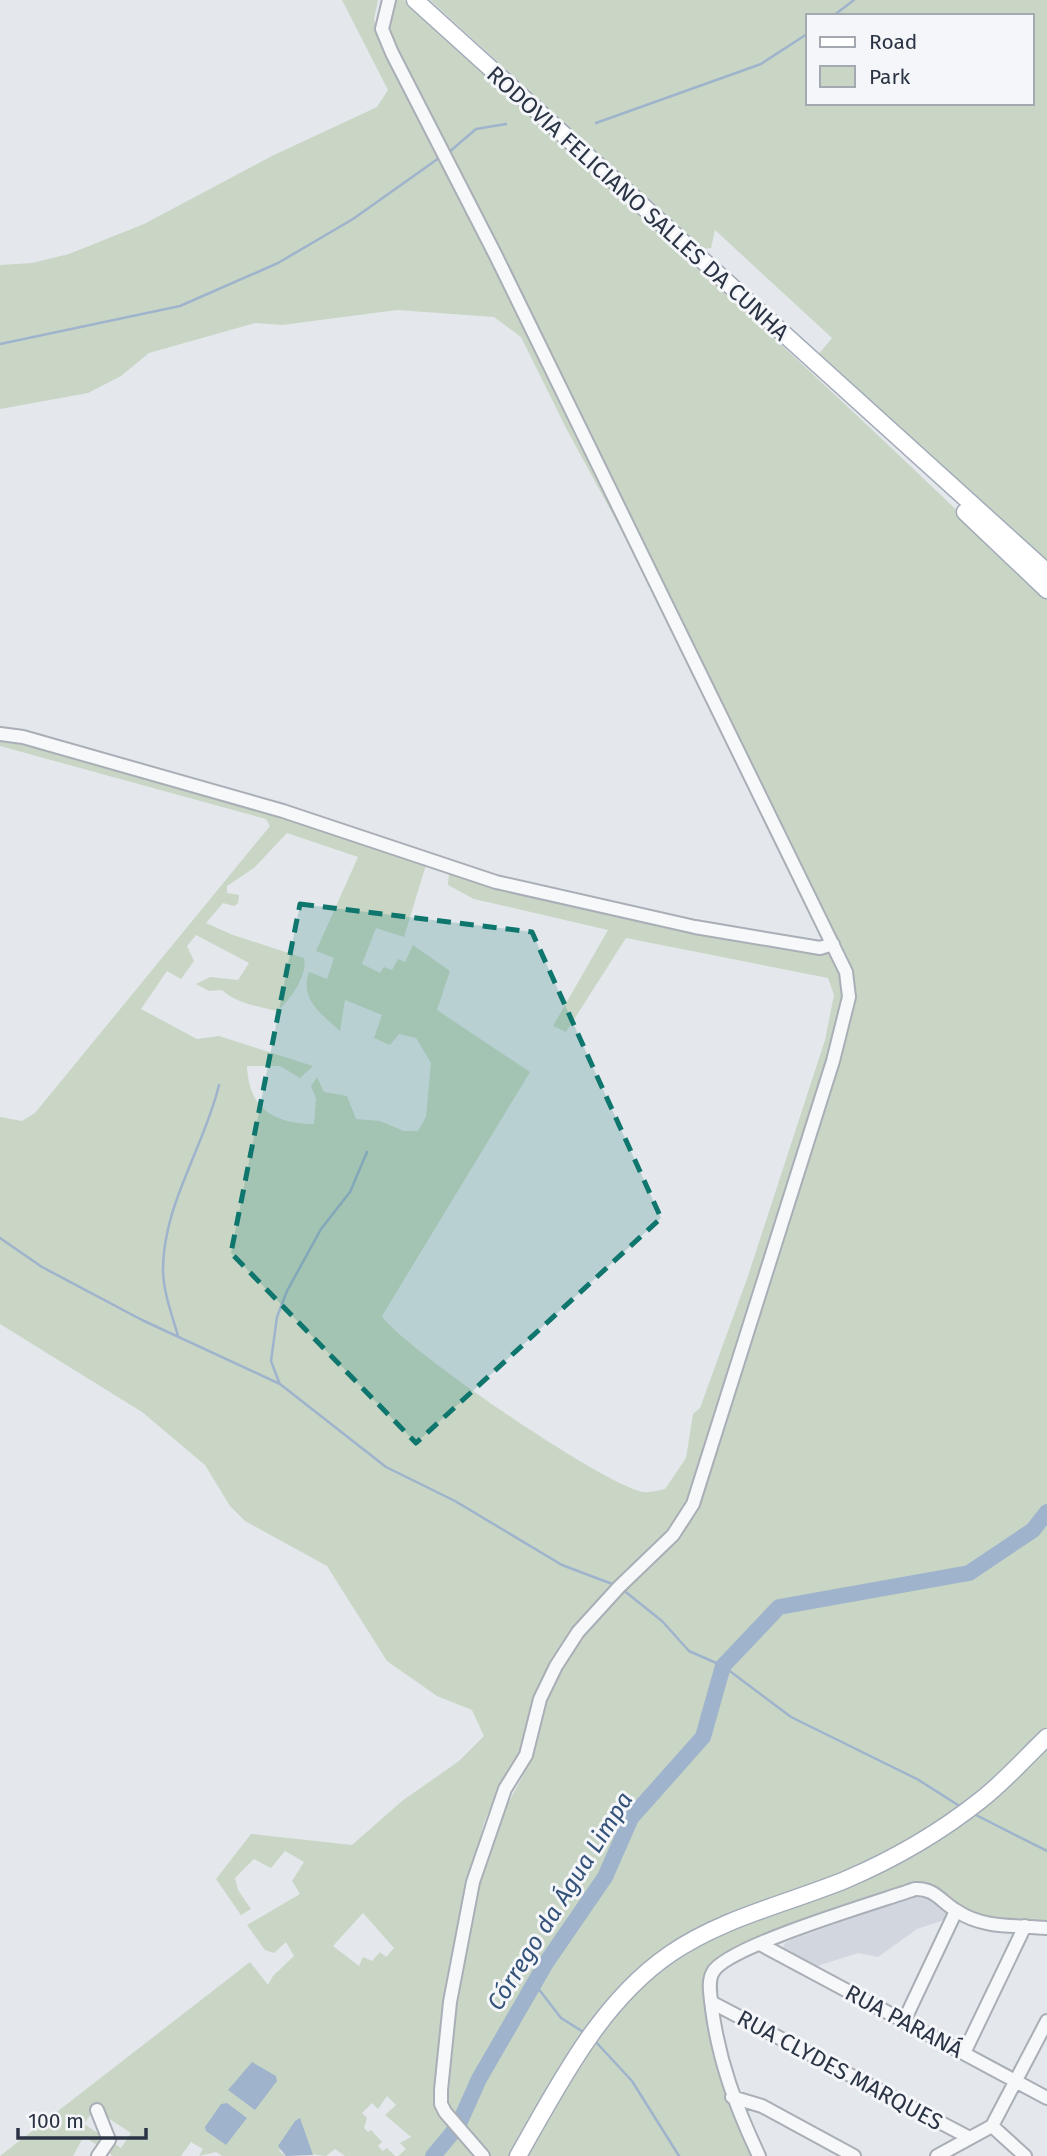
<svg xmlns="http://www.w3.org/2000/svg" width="1047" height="2156" viewBox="0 0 1047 2156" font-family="'Fira Sans',sans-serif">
	<rect width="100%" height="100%" fill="#e4e7ec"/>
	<!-- built -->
	<path fill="#d2d6de" d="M913 1896 924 1897 946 1912 947 1919 917 1929 878 1957 858 1953 811 1968 782 1950 785 1943 791 1940Z"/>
	<!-- green -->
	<path fill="#c9d6c5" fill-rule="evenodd" d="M342 0H378L374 19 377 30 657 596 566 428 521 337 494 317 397 310 282 325 255 323 149 353 121 376 88 393 0 409V265L32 263 69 254 144 224 272 156 377 107 388 90Z
		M393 0H404C620 197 838 392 1047 598V1727L978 1793 907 1841 820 1885 729 1913 683 1937 625 1984 512 2156H490L444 2104 456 2002 479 1883 496 1826 533 1757 545 1699 562 1666 618 1592 673 1546 698 1502 848 1025 854 996 822 909 785 831 500 253 396 51 387 29Z
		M430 0H1047V563L818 355 832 338 715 230 711 248 703 249ZM807 16H1031V103H807Z
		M0 739 22 742 282 814 426 865 404 937 376 928 362 964 380 973 384 967 392 970 398 959 405 962 413 945 450 971 437 1010 530 1072 382 1316C402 1347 607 1488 644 1492 650 1493 659 1490 665 1489L686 1458 693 1414 700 1408 748 1276 825 1040 834 995 828 978 626 938 566 1032 553 1026 608 930 474 899 448 885 449 874 493 886 825 951 832 953C843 977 845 996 840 1022L690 1504 681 1519 638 1558 573 1629 529 1724 519 1754 499 1787 484 1823 469 1881 436 2089 479 2156H398L406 2149 400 2143 411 2137 385 2115 396 2105 387 2096 378 2109 372 2103 362 2113 367 2118 364 2128 368 2132 371 2130 382 2142 378 2146 383 2151 387 2148 395 2156H345L335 2149 326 2156 278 2150 286 2156H222L216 2152 199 2156 203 2149 191 2142 181 2156H113L84 2136 73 2156H0L250 1962 268 1985 273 1976 294 1956 286 1942 274 1953 265 1950 247 1925 300 1894 292 1881 304 1862 285 1851 271 1868 254 1859 235 1878 238 1890 251 1909 241 1915 216 1879 251 1834 352 1845 402 1801 459 1761 484 1736 472 1710 437 1696 387 1661 327 1566 245 1521 230 1506 205 1465 142 1412 0 1324V1117L22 1121 35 1113 270 826 266 819 0 746ZM287 833 358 857 316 951 334 958 327 979 309 972C299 1000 322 1014 340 1031L345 1000 382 1015 374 1038 390 1045 399 1034 416 1038 431 1063 426 1117 418 1131H404L380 1121 356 1119 347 1096 324 1092 317 1077 311 1086 316 1099 314 1124C273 1123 249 1109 247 1066H280L300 1078 313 1066 219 1036 197 1039 141 1009 167 971 181 979 194 961 187 946 196 935 249 963 238 980 210 977 196 984 209 991 222 990C238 1004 257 1006 277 1011 290 1001 308 975 304 958L233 935 206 923 223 903 234 906 238 903 239 895 227 893V886L254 868ZM363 1913 394 1948 386 1957 380 1952 372 1961 363 1957 359 1966 333 1946ZM94 2109 131 2133 121 2148 84 2124Z
		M1047 1743V1924C1017 1922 986 1923 959 1908 943 1900 936 1881 917 1883L757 1938 737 1949 706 1983 755 2156H526L594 2041 651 1976 709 1936 876 1872Z"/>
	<!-- water -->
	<path fill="#9fb4cc" d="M252 2062 276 2076 277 2081 255 2110 228 2090Z
		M227 2103 247 2118 226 2145 206 2131 205 2127 221 2104Z
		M300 2118 313 2155 286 2156 278 2146 295 2121Z"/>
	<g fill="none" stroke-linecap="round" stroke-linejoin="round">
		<!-- stream -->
		<path stroke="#9fb4cc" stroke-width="2.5" d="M833 16 854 0
			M596 123 761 64 807 34
			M448 153 476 129 506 124
			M0 344 180 306 278 263 353 219 439 158
			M0 1238 42 1267 142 1320 280 1384 386 1467 455 1501 562 1565 615 1585
			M178 1336C172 1315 164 1294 163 1272 162 1206 204 1148 219 1085
			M279 1382 271 1361 277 1317 287 1291 321 1229 350 1192 367 1152
			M622 1589 662 1621 689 1651 723 1666 791 1717 917 1779 958 1805
			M972 1813 1047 1851
			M534 1983 561 2018 585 2033
			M595 2041 632 2081 679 2156"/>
		<!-- river -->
		<path stroke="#9fb4cc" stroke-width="16" d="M433 2156 458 2126 479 2079 546 1963 605 1877 631 1818 703 1737 723 1666 779 1607 969 1573 1033 1530 1047 1512"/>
		<defs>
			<path id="minor" d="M389 0 382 29 392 53 496 256 846 972 849 997 833 1061 693 1504 673 1535 619 1587 578 1632 556 1666 540 1699 526 1755 505 1789 473 1882 450 2002 441 2090V2104L445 2112 483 2156
				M0 734 23 737 283 811 496 882 695 927 820 948 833 944
				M760 1944 1047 2098
				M711 2002 968 2137
				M904 2021 956 1911
				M964 2053 1025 1926
				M732 2097 762 2106 854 2156
				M97 2110 109 2140 98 2156
				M992 2126 1025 2156
				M759 2156C736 2107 719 2062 712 2009 711 1997 707 1982 713 1972 727 1946 881 1901 915 1889 935 1888 941 1902 957 1911 983 1929 1017 1925 1047 1928
				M937 2156 992 2126 1047 2021"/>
			<path id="major" d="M415 0 1047 572
				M965 512 1047 590
				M518 2156C559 2084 600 2002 670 1954 722 1918 786 1904 845 1880 892 1860 942 1831 982 1799 1005 1781 1026 1757 1047 1737"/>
		</defs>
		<!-- minor casing -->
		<use href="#minor" stroke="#a9aeb7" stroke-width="16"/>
		<!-- major casing -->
		<use href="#major" stroke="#a3abb8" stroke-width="19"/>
		<!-- minor -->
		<use href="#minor" stroke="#f7f8fa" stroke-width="12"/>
		<!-- major -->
		<use href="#major" stroke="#fff" stroke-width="16"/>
	</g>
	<!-- marked area -->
	<path fill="#0f766e" fill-opacity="0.2" stroke="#0f766e" stroke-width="5" stroke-dasharray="14 9" stroke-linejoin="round" d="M300 904 532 932 661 1218 416 1443 231 1253Z"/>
	<g text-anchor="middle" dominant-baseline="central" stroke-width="6" stroke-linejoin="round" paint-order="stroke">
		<!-- street labels -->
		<g font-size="23" fill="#2b3445" stroke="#f4f6f9">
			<text transform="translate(638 203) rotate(42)">RODOVIA FELICIANO SALLES DA CUNHA</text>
			<text transform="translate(904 2021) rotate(28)">RUA PARANÁ</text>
			<text transform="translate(840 2070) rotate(28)">RUA CLYDES MARQUES</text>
		</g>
		<!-- water labels -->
		<g font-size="24" font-style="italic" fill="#34527a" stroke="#f4f6f9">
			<text transform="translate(560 1901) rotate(-58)">Córrego da Água Limpa</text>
		</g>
	</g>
	<!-- legend -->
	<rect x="806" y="14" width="228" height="91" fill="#f4f6f9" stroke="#a4a8b1" stroke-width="2"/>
	<rect x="820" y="37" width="35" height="10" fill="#ffffff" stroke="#a4a8b1" stroke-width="2"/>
	<text x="869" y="49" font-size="21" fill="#2b3445">Road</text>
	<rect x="820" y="66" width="35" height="21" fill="#c9d6c5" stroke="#a4a8b1" stroke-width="2"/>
	<text x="869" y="84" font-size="21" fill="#2b3445">Park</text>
	<!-- scale -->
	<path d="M18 2128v10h128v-10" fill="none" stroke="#2b3445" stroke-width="3.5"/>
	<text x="28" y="2128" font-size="21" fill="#2b3445" stroke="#f4f6f9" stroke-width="5" paint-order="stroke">100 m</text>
</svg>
